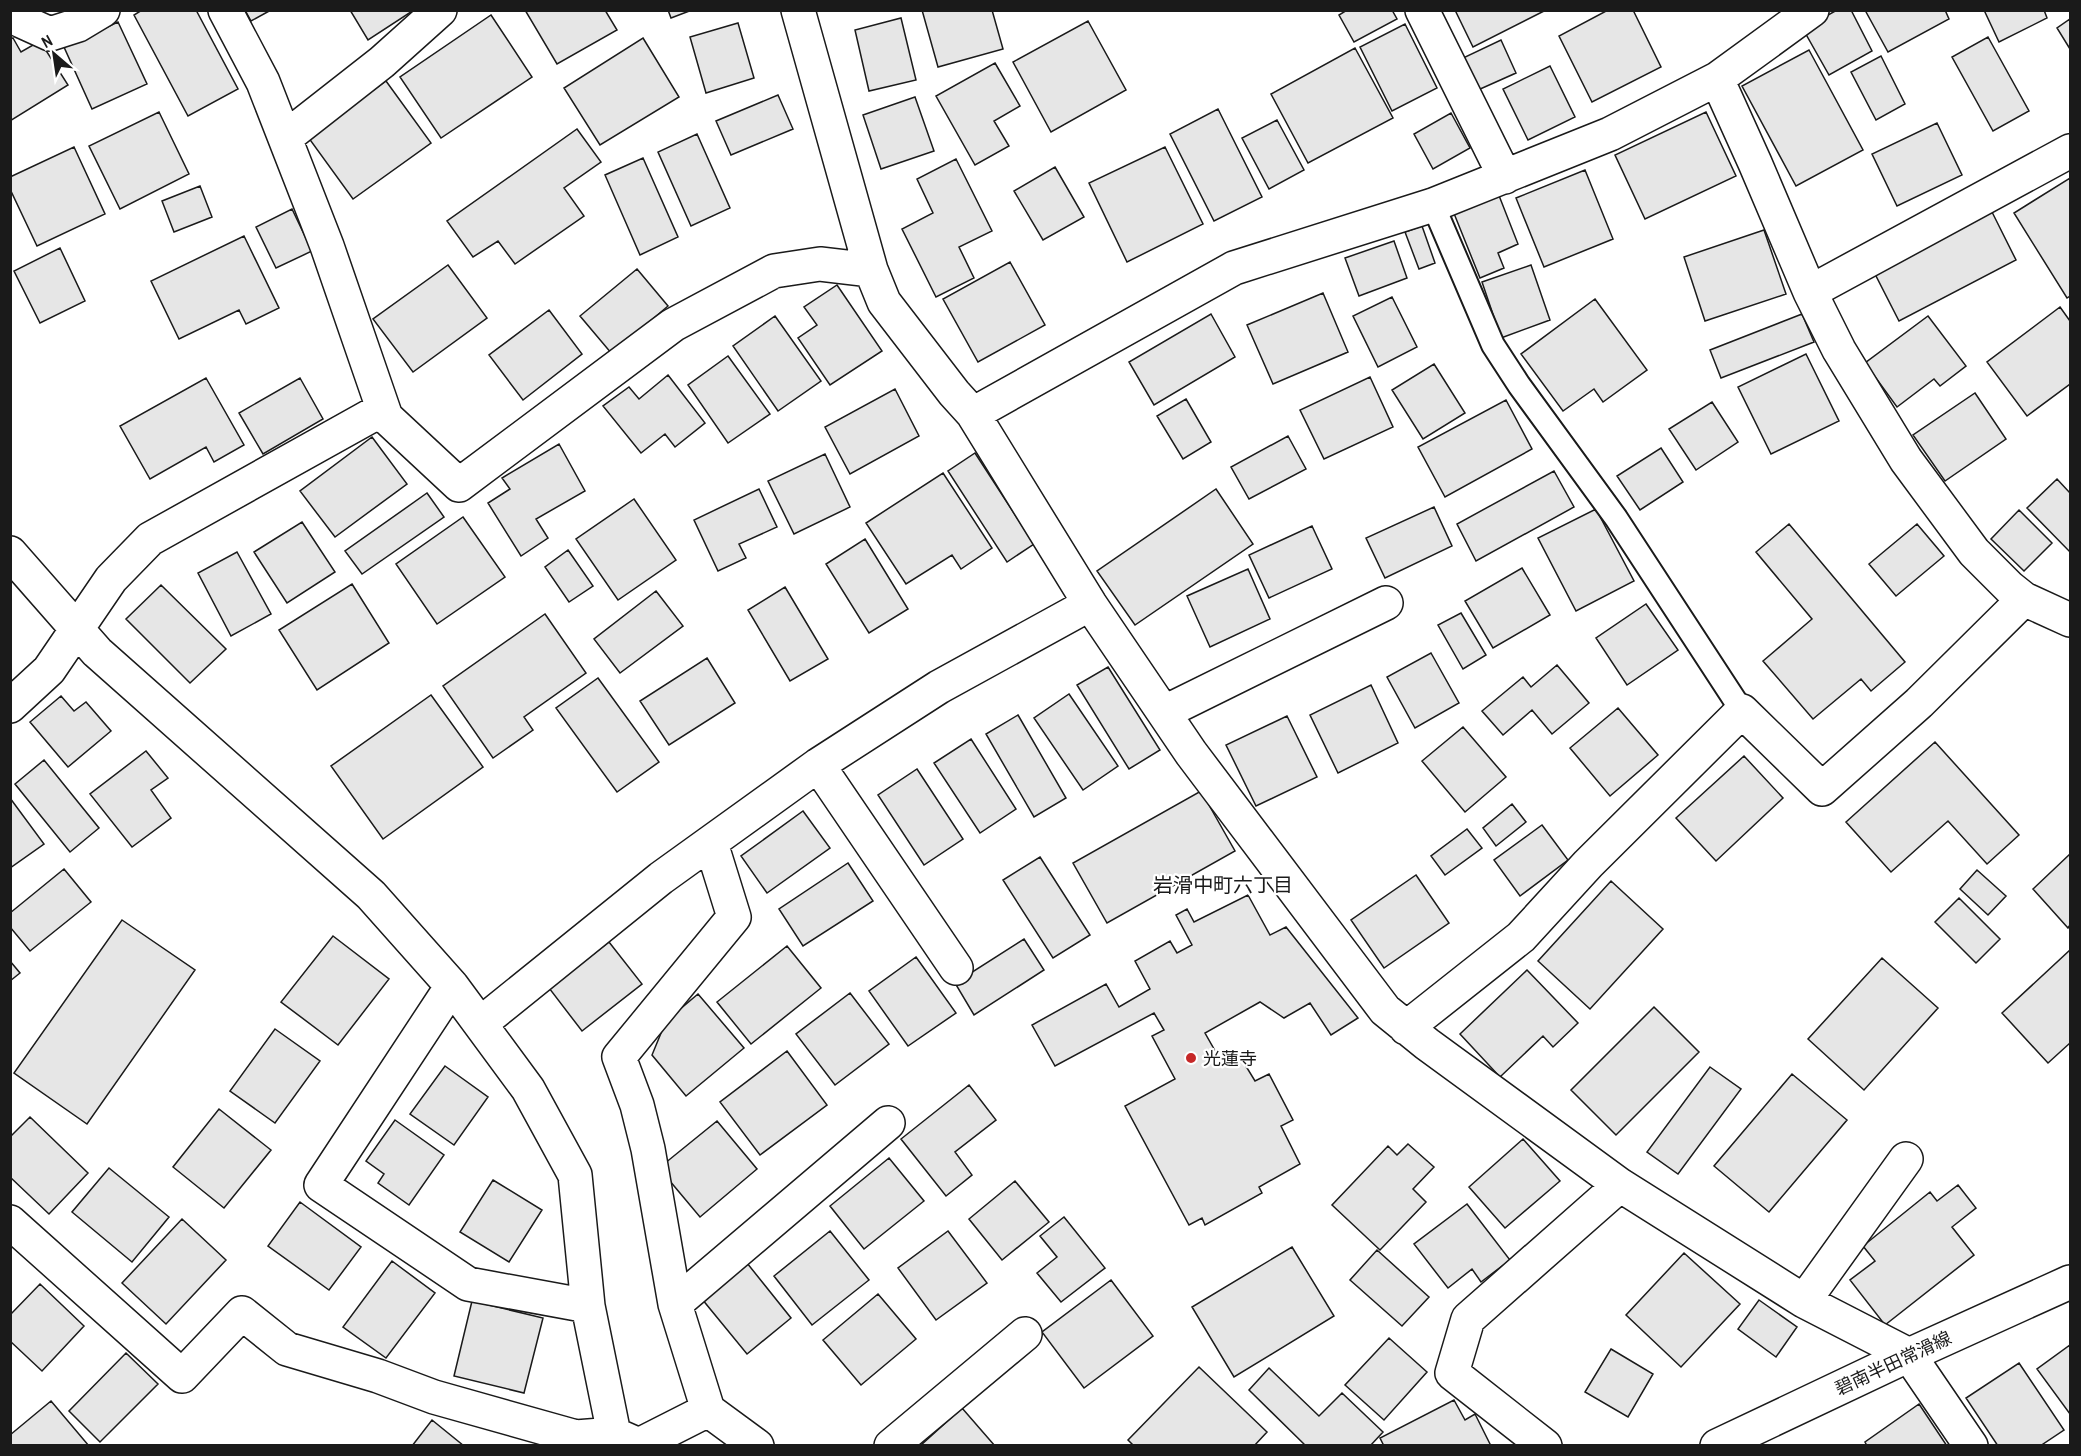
<svg xmlns="http://www.w3.org/2000/svg" width="2081" height="1456" viewBox="0 0 2081 1456" font-family="'Archivo Narrow','Noto Sans JP',sans-serif">
	<rect width="100%" height="100%" fill="#fff"/>
	<!-- building -->
	<path fill="#e6e6e6" stroke="#1a1a1a" stroke-width="1.5" d="M142 10H196L238 89 188 116 134 15Z
		M245 10H271L251 21Z
		M350 10H414L368 40Z
		M525 10H605L617 30 557 64Z
		M668 10H692L671 18Z
		M922 10H992L1003 49 938 67Z
		M1347 10H1392L1397 19 1354 42 1339 15Z
		M1455 10H1546L1473 47Z
		M1608 10H1633L1661 67 1592 102 1559 36Z
		M1837 10H1851L1872 51 1829 75 1803 29Z
		M1865 10H1945L1949 19 1888 52Z
		M1984 10H2044L2047 18 1999 42Z
		M491 15 532 77 441 138 400 77Z
		M901 18 916 80 869 91 855 30Z
		M2070 19V49L2057 28Z
		M1088 21 1126 90 1051 132 1013 62Z
		M118 22 147 84 92 109 64 47Z
		M738 23 754 78 706 93 690 37Z
		M1405 24 1437 88 1392 111 1360 47Z
		M1988 37 2029 111 1993 131 1952 57Z
		M13 38 21 52 40 41 68 85 10 121V39Z
		M643 38 679 97 600 145 564 88Z
		M1501 40 1516 73 1478 90 1463 58Z
		M1355 48 1393 118 1308 163 1271 94Z
		M1809 50 1863 150 1796 186 1742 86Z
		M1881 56 1905 104 1876 120 1851 72Z
		M995 63 1020 106 994 121 1009 146 975 165 936 96Z
		M1550 66 1575 117 1528 140 1503 89Z
		M386 81 431 143 353 199 308 137Z
		M778 95 793 129 731 155 716 121Z
		M915 97 934 151 881 169 863 115Z
		M1218 109 1262 197 1214 221 1170 134Z
		M159 112 189 174 120 209 89 146Z
		M1706 112 1736 176 1645 219 1615 155Z
		M1451 113 1470 148 1433 169 1414 134Z
		M1277 120 1304 170 1269 189 1242 138Z
		M1937 123 1962 175 1897 206 1872 154Z
		M577 129 601 162 564 188 584 216 515 264 498 241 473 257 447 221Z
		M697 134 730 208 691 226 658 152Z
		M74 147 105 214 37 246 10 189V177Z
		M1165 147 1203 224 1127 262 1089 183Z
		M643 158 678 237 640 255 605 175Z
		M956 159 992 231 959 247 974 278 936 297 902 229 933 213 917 179Z
		M1055 167 1084 217 1043 240 1014 191Z
		M1585 170 1613 239 1544 267 1516 198Z
		M2070 178V296L2067 298 2014 213Z
		M200 186 212 217 174 232 162 201Z
		M1498 193 1518 244 1498 253 1504 268 1480 278 1453 211Z
		M292 209 312 251 276 268 256 227Z
		M1992 212 2016 260 1899 321 1874 272Z
		M1422 226 1435 263 1419 269 1405 232Z
		M1764 230 1786 294 1705 321 1684 257Z
		M244 236 279 308 246 324 239 310 179 339 151 281Z
		M1394 241 1407 278 1359 296 1345 258Z
		M60 248 85 301 40 323 14 271Z
		M1010 262 1045 325 978 362 943 299Z
		M448 265 487 318 413 372 373 319Z
		M1531 265 1550 320 1501 338 1482 282Z
		M637 269 668 306 612 354 580 316Z
		M837 285 882 351 830 385 798 338 817 325 804 307Z
		M1323 293 1348 352 1273 384 1247 325Z
		M1392 297 1417 347 1378 367 1353 316Z
		M1595 299 1647 370 1603 402 1594 389 1563 411 1521 354Z
		M2060 307 2070 321V384L2027 416 1987 362Z
		M549 310 582 354 523 400 489 355Z
		M1211 314 1235 357 1154 405 1129 362Z
		M1802 314 1814 342 1721 378 1710 350Z
		M775 316 821 381 778 411 733 346Z
		M1928 316 1966 366 1940 386 1934 379 1897 407 1865 363Z
		M1806 354 1839 421 1771 454 1738 387Z
		M728 356 770 414 728 443 688 385Z
		M1434 364 1465 413 1423 439 1392 390Z
		M668 375 705 423 675 447 665 434 641 453 603 406 629 387 639 399Z
		M1370 377 1393 427 1324 459 1300 410Z
		M206 378 244 445 214 462 206 447 150 479 120 426Z
		M300 378 323 419 263 454 239 413Z
		M895 389 919 436 850 474 825 427Z
		M1975 393 2006 439 1945 481 1913 435Z
		M1186 399 1211 442 1183 459 1157 416Z
		M1506 400 1532 449 1445 497 1418 447Z
		M1712 402 1738 442 1696 470 1669 429Z
		M1288 436 1306 469 1249 499 1231 467Z
		M372 437 407 484 335 537 300 491Z
		M559 444 585 491 536 519 548 538 521 556 488 503 510 489 502 478Z
		M1661 448 1683 482 1640 510 1617 476Z
		M975 453 1034 544 1007 562 948 471Z
		M825 454 850 507 794 534 768 481Z
		M1554 471 1574 507 1476 561 1457 524Z
		M943 473 992 548 961 569 952 555 906 584 866 523Z
		M2057 479 2070 493V552L2027 508Z
		M759 489 777 527 739 544 746 558 718 571 694 520Z
		M1216 489 1253 544 1135 625 1097 571Z
		M427 493 444 517 362 574 345 551Z
		M634 499 676 560 618 600 576 539Z
		M1434 507 1452 546 1385 578 1366 538Z
		M1596 509 1634 581 1576 611 1538 538Z
		M2019 510 2052 543 2024 571 1991 539Z
		M463 517 505 577 437 624 396 564Z
		M302 522 335 572 287 603 254 552Z
		M1789 524 1905 662 1871 691 1861 679 1813 719 1763 661 1812 619 1756 552Z
		M1917 524 1944 556 1896 596 1869 564Z
		M1312 526 1332 569 1269 598 1249 555Z
		M865 539 908 609 869 633 826 564Z
		M568 550 593 586 569 602 545 567Z
		M237 552 271 614 231 636 198 573Z
		M1522 568 1550 615 1493 648 1465 601Z
		M1248 569 1270 619 1210 647 1187 596Z
		M352 584 389 643 317 690 279 630Z
		M161 585 226 649 190 683 126 619Z
		M785 587 828 659 790 681 748 610Z
		M656 591 683 626 620 673 594 639Z
		M1646 604 1678 650 1627 685 1596 638Z
		M1461 613 1486 655 1463 669 1438 625Z
		M545 614 586 673 524 717 533 730 493 758 443 686Z
		M1431 653 1459 703 1415 728 1387 677Z
		M707 658 735 703 669 745 640 701Z
		M1557 665 1589 703 1552 734 1532 710 1503 735 1482 711 1523 677 1531 687Z
		M1108 667 1160 750 1129 769 1077 685Z
		M598 678 659 762 617 792 556 708Z
		M1371 685 1398 743 1338 773 1310 715Z
		M1069 694 1118 766 1083 790 1034 718Z
		M431 695 483 767 383 839 331 766Z
		M61 696 74 711 86 702 111 731 68 767 30 722Z
		M1618 708 1658 755 1610 796 1570 748Z
		M1018 715 1066 798 1034 817 986 734Z
		M1287 716 1317 777 1256 806 1226 745Z
		M1463 727 1506 777 1465 812 1422 761Z
		M971 739 1016 809 980 833 934 763Z
		M1935 742 2019 835 1987 864 1948 821 1891 872 1846 822Z
		M146 751 168 778 151 790 171 818 132 847 90 794Z
		M1744 756 1783 798 1716 861 1676 818Z
		M44 760 99 828 70 852 15 784Z
		M917 769 963 839 924 865 878 795Z
		M1201 791 1235 851 1107 923 1073 863Z
		M10 798 44 844 10 868Z
		M1512 804 1526 822 1496 846 1483 828Z
		M803 811 830 848 767 893 741 856Z
		M1542 825 1568 860 1520 896 1494 860Z
		M1467 829 1482 848 1445 875 1431 856Z
		M2070 854V925L2068 928 2033 889Z
		M1040 857 1090 935 1053 958 1003 880Z
		M848 863 873 901 803 946 779 909Z
		M64 869 91 902 30 951 10 927V913Z
		M1977 870 2006 896 1988 915 1960 889Z
		M1416 875 1449 923 1384 968 1351 920Z
		M1611 881 1663 929 1590 1009 1538 961Z
		M1248 895 1270 935 1286 927 1358 1018 1331 1035 1310 1003 1284 1018 1260 1002 1205 1033 1222 1063 1238 1053 1255 1081 1269 1074 1293 1120 1281 1126 1300 1164 1259 1187 1262 1193 1205 1225 1202 1218 1189 1225 1125 1106 1175 1079 1152 1036 1164 1030 1154 1013 1055 1066 1032 1025 1106 984 1119 1007 1150 989 1135 961 1170 941 1177 953 1192 945 1176 915 1187 909 1194 922Z
		M1959 898 2000 939 1976 963 1935 922Z
		M122 920 195 970 87 1124 14 1073Z
		M333 936 389 979 338 1045 281 1002Z
		M1024 939 1044 970 974 1015 955 983Z
		M609 942 642 984 582 1031 549 988Z
		M787 946 821 988 751 1044 717 1002Z
		M2070 950V1043L2048 1063 2002 1013Z
		M916 957 956 1013 908 1046 869 991Z
		M1882 958 1938 1008 1864 1090 1808 1039Z
		M10 961 20 973 10 981Z
		M1527 970 1578 1023 1553 1047 1543 1036 1500 1077 1460 1034Z
		M850 993 889 1044 835 1085 796 1034Z
		M698 994 744 1048 686 1096 652 1055 666 1021Z
		M1654 1007 1699 1052 1616 1135 1571 1090Z
		M275 1029 320 1061 275 1123 230 1091Z
		M787 1051 827 1105 760 1155 720 1102Z
		M445 1066 488 1097 454 1145 410 1114Z
		M1710 1067 1741 1089 1678 1174 1647 1152Z
		M1792 1074 1847 1120 1769 1212 1714 1166Z
		M969 1085 996 1120 955 1152 972 1175 946 1196 901 1139Z
		M219 1109 271 1150 224 1208 173 1167Z
		M30 1117 88 1173 49 1214 10 1177V1137Z
		M395 1120 444 1155 409 1205 378 1183 384 1174 366 1161Z
		M717 1121 757 1169 700 1217 659 1168Z
		M1523 1139 1560 1181 1505 1228 1469 1187Z
		M1408 1144 1434 1167 1413 1189 1426 1202 1380 1250 1332 1205 1388 1146 1397 1155Z
		M889 1158 924 1201 864 1249 830 1206Z
		M109 1168 169 1217 132 1262 72 1212Z
		M493 1180 542 1210 509 1262 460 1232Z
		M1015 1181 1049 1222 1002 1260 969 1219Z
		M1958 1185 1976 1208 1952 1227 1974 1255 1885 1325 1850 1280 1875 1261 1863 1246 1930 1192 1937 1201Z
		M300 1202 361 1247 329 1290 268 1246Z
		M1467 1204 1510 1260 1481 1282 1472 1269 1448 1288 1414 1244Z
		M1064 1217 1105 1268 1061 1302 1037 1273 1057 1257 1040 1236Z
		M182 1219 226 1260 166 1324 122 1283Z
		M830 1231 869 1280 812 1325 774 1276Z
		M948 1231 987 1283 936 1320 898 1268Z
		M1292 1247 1334 1316 1234 1377 1192 1307Z
		M1377 1250 1429 1297 1402 1326 1350 1280Z
		M1684 1253 1740 1304 1681 1367 1626 1315Z
		M392 1261 435 1293 386 1358 343 1327Z
		M747 1263 791 1318 747 1354 702 1299Z
		M1111 1280 1153 1336 1084 1388 1042 1332Z
		M40 1284 84 1326 42 1371 10 1341V1315Z
		M878 1294 916 1339 861 1385 823 1340Z
		M1759 1300 1797 1327 1776 1357 1738 1329Z
		M472 1301 543 1318 524 1393 454 1376Z
		M1389 1338 1427 1372 1384 1420 1345 1385Z
		M2070 1345V1414L2037 1369Z
		M1611 1349 1653 1374 1628 1417 1585 1392Z
		M126 1353 158 1384 100 1442 69 1411Z
		M2019 1363 2064 1430 2040 1446H1998L1966 1398Z
		M1199 1367 1267 1432 1254 1446H1134L1128 1440Z
		M1269 1368 1319 1416 1342 1393 1383 1432 1370 1446H1306L1249 1390Z
		M1454 1400 1465 1420 1475 1414 1491 1446H1384L1380 1438Z
		M51 1401 89 1446H10V1435Z
		M1919 1404 1947 1446H1867L1865 1442Z
		M962 1408 995 1446H920Z
		M432 1420 464 1446H412Z"/>
	<g fill="none" stroke-linecap="round" stroke-linejoin="round">
		<defs>
			<path id="service" d="M1433 205 1493 345 1519 385 1616 518 1742 711"/>
			<path id="minor" d="M225 10 263 82 327 246 386 417
				M798 10 871 270 884 302 954 393 973 414 1090 604 1191 753 1385 1010 1427 1044 1620 1185 1804 1301 1909 1355 1971 1446
				M1422 10 1505 177
				M10 18 17 19 50 34 78 25 103 10
				M1717 79 1755 163 1810 292 1839 350 1906 460 1974 552 2009 587 2024 599 2070 620
				M285 138 382 62 440 10
				M1810 292 2070 151
				M973 414 1234 268 1433 205 1610 134 1717 79 1812 10
				M10 553 97 652 371 895 452 986 528 1089 575 1175 588 1306 614 1434 639 1445 708 1410 757 1446
				M10 706 49 670 111 579 150 539 374 414 386 417 459 485 673 325 774 271 820 264 871 270
				M1165 712 1386 603
				M818 765 956 968
				M452 986 321 1185 468 1284 588 1306
				M480 1024 661 878 818 765 939 687 1090 604
				M1406 1028 1521 937 1588 864 1742 711 1822 789 1919 703 2024 599
				M10 1222 182 1376 242 1313 287 1349 378 1376 434 1397 576 1437 614 1434
				M1804 1301 1906 1159
				M675 1304 888 1123
				M708 1410 675 1304 648 1149 637 1105 619 1057 734 917 711 843
				M891 1446 1025 1334
				M1545 1446 1452 1373 1468 1319 1620 1185"/>
			<path id="secondary" d="M1717 1446 1909 1355 2070 1282"/>
		</defs>
		<!-- service casing -->
		<use href="#service" stroke="#1a1a1a" stroke-width="26"/>
		<!-- minor casing -->
		<use href="#minor" stroke="#1a1a1a" stroke-width="36"/>
		<!-- secondary casing -->
		<use href="#secondary" stroke="#1a1a1a" stroke-width="36"/>
		<!-- service -->
		<use href="#service" stroke="#fff" stroke-width="22"/>
		<!-- minor -->
		<use href="#minor" stroke="#fff" stroke-width="33"/>
		<!-- secondary -->
		<use href="#secondary" stroke="#fff" stroke-width="33"/>
	</g>
	<!-- markers -->
	<circle fill="#c62828" stroke="#fff" stroke-width="2" cx="1191" cy="1058" r="6"/>
	<g text-anchor="middle" dominant-baseline="central" stroke-width="4.5" stroke-linejoin="round" paint-order="stroke">
		<!-- poi labels -->
		<g font-size="18" fill="#1a1a1a" stroke="#fff" text-anchor="start">
			<text x="1203" y="1058">光蓮寺</text>
		</g>
		<!-- street labels -->
		<g font-size="18" fill="#1a1a1a" stroke="#fff">
			<text transform="translate(1893 1363) rotate(-25)">碧南半田常滑線</text>
		</g>
		<!-- neighbourhood labels -->
		<g font-size="20" fill="#1a1a1a" stroke="#fff">
			<text x="1223" y="884">岩滑中町六丁目</text>
		</g>
	</g>
	<!-- border -->
	<rect width="2081" height="1456" fill="none" stroke="#1a1a1a" stroke-width="24"/>
	<!-- north arrow -->
	<g transform="translate(54 54) rotate(331)" stroke="#ffffff" stroke-width="4.5" paint-order="stroke">
	<path d="M0-4.5L10 22L0 15L-10 22Z" fill="#1a1a1a"/>
	<text y="-9" font-size="16" font-weight="bold" text-anchor="middle" fill="#1a1a1a">N</text>
	</g>
</svg>
